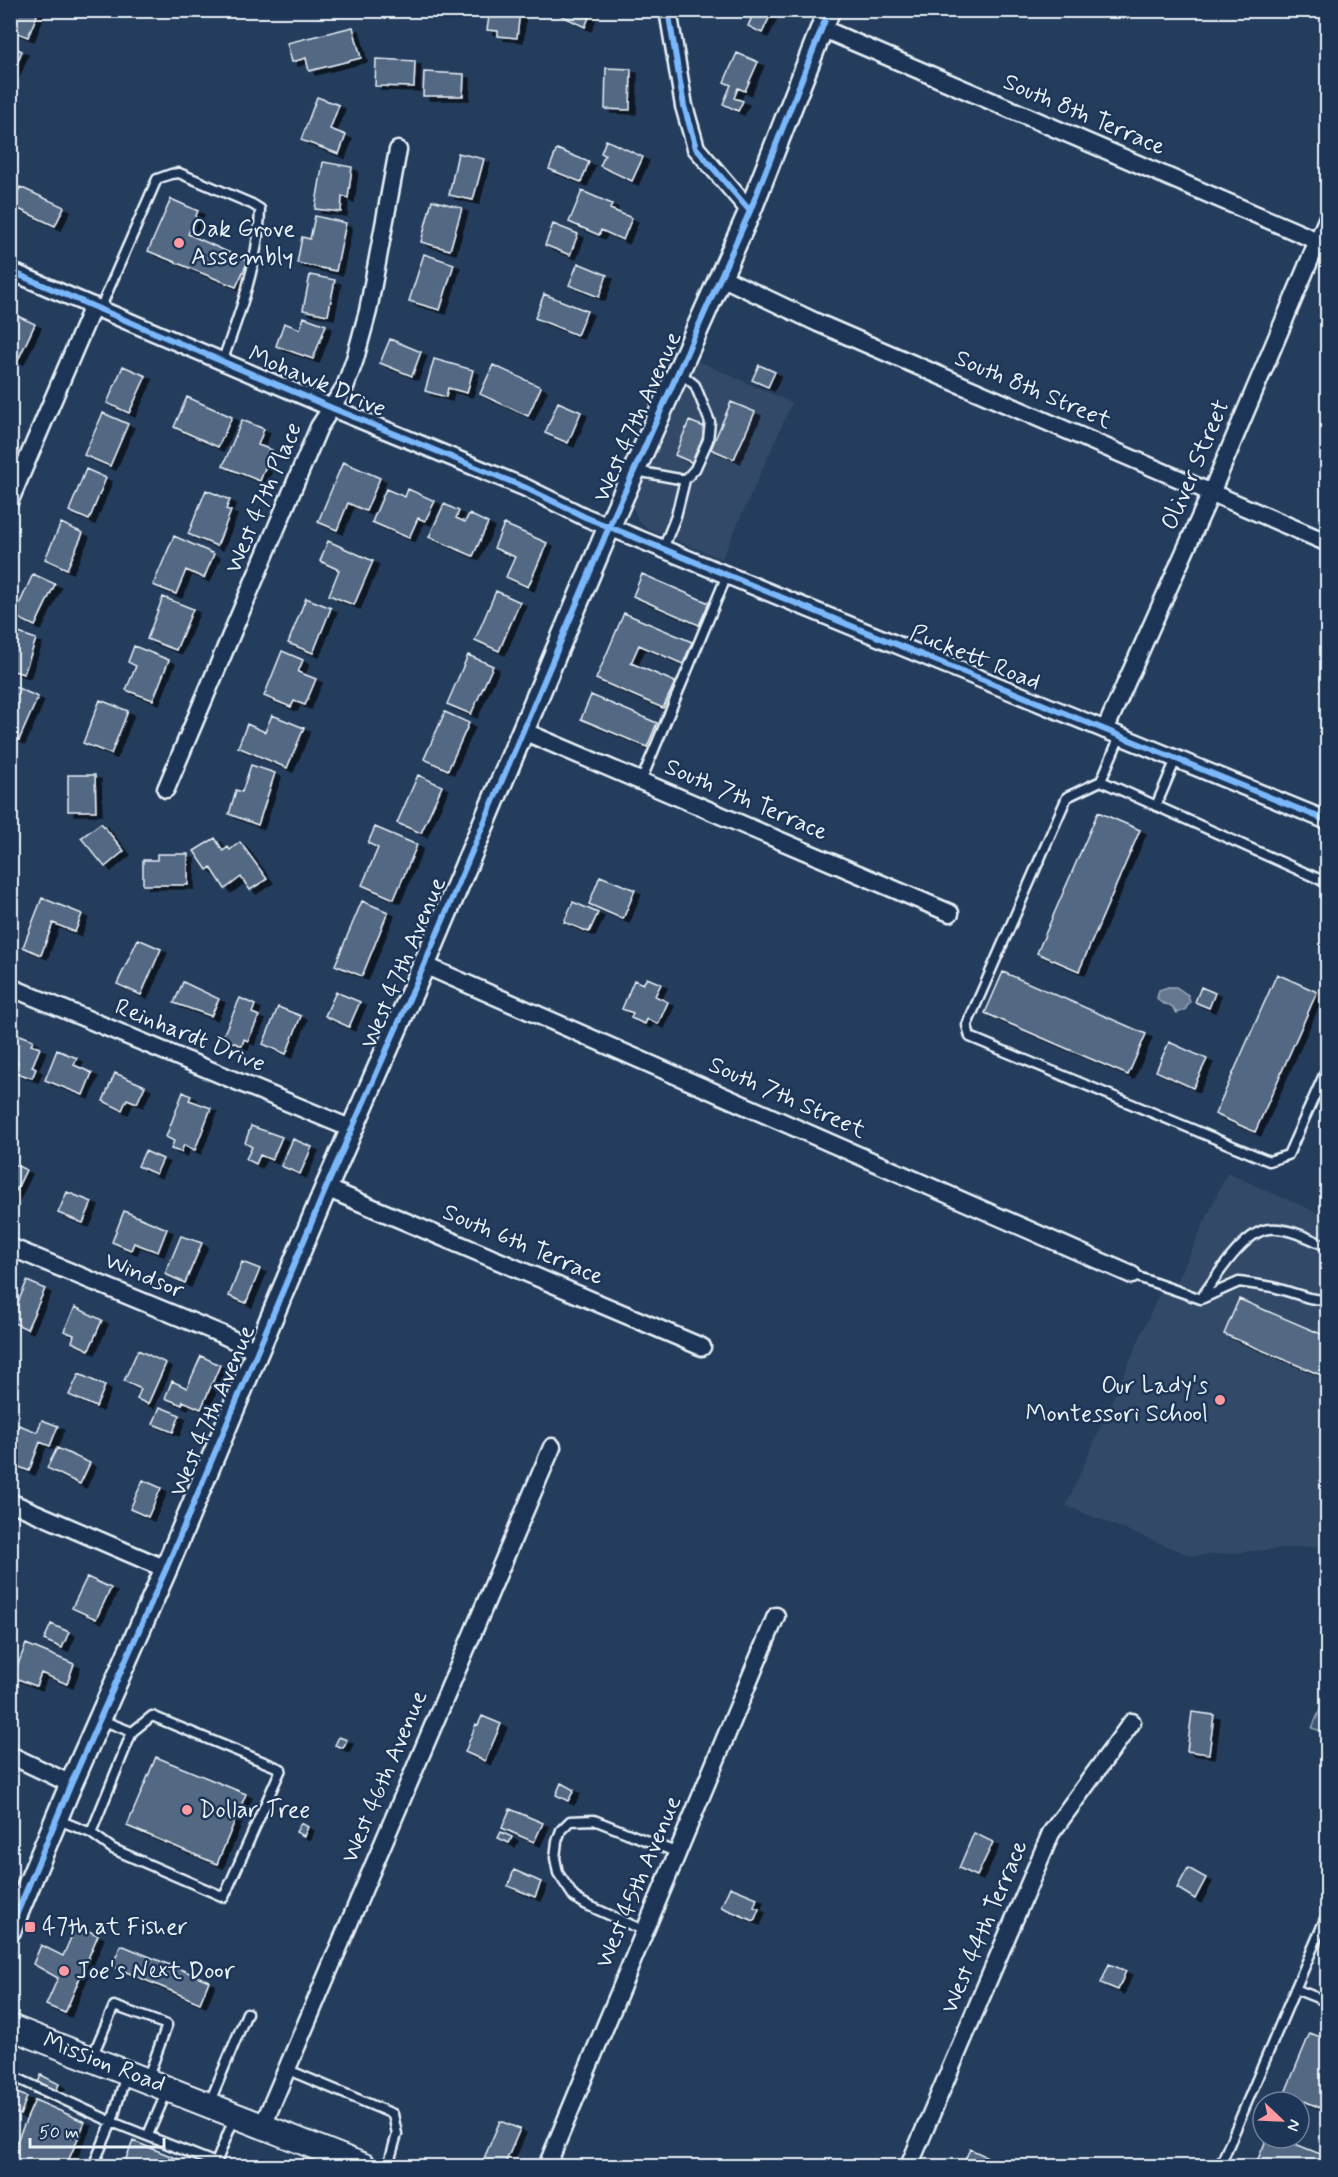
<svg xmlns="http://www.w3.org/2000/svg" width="1338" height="2177" viewBox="0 0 1338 2177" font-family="Mynerve,sans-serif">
	<defs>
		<filter id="shadow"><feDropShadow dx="6" dy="4" stdDeviation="0" flood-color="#0009"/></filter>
	</defs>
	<rect width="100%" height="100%" fill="#253d5d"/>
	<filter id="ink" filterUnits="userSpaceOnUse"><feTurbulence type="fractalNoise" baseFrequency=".0167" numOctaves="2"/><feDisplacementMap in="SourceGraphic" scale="12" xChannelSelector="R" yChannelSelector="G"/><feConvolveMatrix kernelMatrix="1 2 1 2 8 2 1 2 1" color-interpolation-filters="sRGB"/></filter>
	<g filter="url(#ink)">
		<!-- built -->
		<path fill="#334a68" d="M698 361 792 403 722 559 647 528 638 520 633 506 634 499Z
			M1227 1173 1327 1217V1545L1192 1556 1066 1506 1159 1294 1178 1280Z"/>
		<!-- green -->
		<path fill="#3e5472" stroke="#93a2b5" stroke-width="1.5" d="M1327 1694V1733L1312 1728Z"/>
		<!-- water -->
		<path fill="#657890" stroke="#99a8ba" stroke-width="1.5" d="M1168 987H1176L1188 995 1190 1002 1185 1010 1177 1013 1170 1005C1165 1004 1160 1004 1157 998L1159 990Z"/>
		<!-- building -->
		<path fill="#536782" stroke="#e8f1f8" stroke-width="1.5" filter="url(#shadow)" d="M18 10H39L28 37 10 30Z
			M490 10H520L517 38 498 36V31L487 30Z
			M550 10H592L585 27Z
			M755 10H782L780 15 772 12 762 33 748 26Z
			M353 27 361 58 309 71 306 58 292 62 287 43Z
			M10 46 22 51 10 81Z
			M737 53 758 62 745 91 738 88 734 98 743 101 738 111 723 104 731 85 724 82Z
			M376 59 415 61 414 87 375 86Z
			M606 68 631 69 630 110 605 109Z
			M424 72 464 74 463 96H423Z
			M317 97 339 105 330 129 346 135 339 154 301 140Z
			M606 140 643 157 632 181 600 166 605 155 601 153Z
			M557 149 589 162 581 182 549 169Z
			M458 153 484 159 473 200 449 195Z
			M323 162 352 167 348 198 342 196 341 212 315 209Z
			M20 187 64 207 55 226 12 206Z
			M582 191 612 204 610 209 632 218 623 240 601 230 599 235 569 222Z
			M171 199 198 211 188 234 248 261 236 287 148 251Z
			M432 200 462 208 450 250 421 242Z
			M315 216 346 223 336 271 297 263 302 237 310 239Z
			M553 224 578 234 570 255 545 245Z
			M424 254 454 264 440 310 409 301Z
			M578 263 607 275 599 297 569 285Z
			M310 275 335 280 328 315 303 310Z
			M544 294 587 311 577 335 535 318Z
			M11 313 35 324 18 360 10 357Z
			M304 317 326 325 313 359 276 346 284 323 300 329Z
			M390 339 421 352 412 376 380 363Z
			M434 359 473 370 467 393 448 388 446 397 425 391Z
			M493 365 541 387 528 416 480 394Z
			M759 365 775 372 768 387 752 380Z
			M123 366 146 376 129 413 107 403Z
			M187 397 232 417 218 447 174 427Z
			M558 402 581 412 568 443 545 433Z
			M731 402 755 412 734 459 711 449Z
			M103 413 128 424 110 466 84 455Z
			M242 420 264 429 258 445 272 450 260 481 223 466Z
			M689 421 707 428 693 463 675 455Z
			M343 462 380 478 366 511 348 503 337 530 318 522Z
			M86 469 106 478 89 520 69 511Z
			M386 489 405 497 408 489 435 501 425 521 418 518 409 538 372 522Z
			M206 490 230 500 226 509 231 511 217 546 188 534Z
			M444 504 459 511 456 518 465 522 469 514 488 523 473 556 429 537Z
			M61 523 83 533 67 569 45 559Z
			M504 524 547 543 528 587 506 577 515 557 494 548Z
			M174 536 214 554 204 578 186 570 176 594 153 585Z
			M328 541 373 561 354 605 329 595 339 570 320 561Z
			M33 574 55 584 35 626 14 616Z
			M642 574 709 603 699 625 633 596Z
			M496 591 520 602 499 651 475 640Z
			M163 597 193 609 176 650 147 639Z
			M306 598 331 608 313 653 288 643Z
			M624 613 692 642 683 664 639 645 631 663 675 682 663 708 596 679Z
			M16 632 36 639 24 674 10 670V650Z
			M134 646 169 660 153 700 126 690 136 666 128 662Z
			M282 651 303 660 298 672 316 679 305 705 294 701 291 707 264 696Z
			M468 655 493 666 471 714 447 704Z
			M13 686 38 697 19 740 10 736V690Z
			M591 695 657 723 647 747 581 719Z
			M100 700 128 711 111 754 83 743Z
			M445 712 469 723 448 770 424 759Z
			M272 715 304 728 287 768 238 747 247 724 265 732Z
			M251 765 275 773 258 825 229 814 236 790 242 792Z
			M68 775H95L96 811H68Z
			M418 775 442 786 421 833 397 823Z
			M1098 812 1140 830 1079 971 1037 953Z
			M101 823 124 851 105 867 81 838Z
			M375 827 417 845 394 899 362 885 378 848 368 843Z
			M215 838 223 851 228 847 230 850 240 842 267 879 250 890 241 877 225 889 211 867 207 870 194 851Z
			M157 854H188V885H143V860H157Z
			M600 876 635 890 623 919 589 904Z
			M42 898 82 914 75 932 53 923 41 955 23 947Z
			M362 901 388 912 362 976 335 965Z
			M573 902 598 913 589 932 564 922Z
			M138 939 161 949 141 995 117 984Z
			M1003 972 1146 1034 1128 1075 985 1013Z
			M1277 974 1317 992 1255 1132 1215 1114Z
			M647 978 661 984 655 996 668 1002 658 1024 647 1019 645 1024 631 1018 633 1013 622 1009 634 980 643 984Z
			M183 982 219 999 211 1016 174 1003Z
			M1201 987 1215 993 1209 1008 1195 1002Z
			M336 992 360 1002 349 1027 325 1016Z
			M240 998 255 1005 252 1013 259 1016 248 1041 244 1039 242 1046 222 1038Z
			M278 1007 301 1016 286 1054 263 1044Z
			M10 1031 33 1040 31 1045 40 1048 32 1067 36 1069 32 1078 14 1072 18 1062 12 1060 14 1055 10 1053Z
			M1169 1042 1207 1059 1193 1088 1156 1071Z
			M57 1050 77 1058 74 1065 92 1073 83 1095 45 1080Z
			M115 1073 145 1086 137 1103 127 1099 122 1110 103 1101Z
			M183 1092 191 1096 189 1100 211 1108 195 1150 184 1145 181 1152 171 1149 174 1141 166 1137Z
			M251 1126 282 1137 272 1160 260 1155 256 1164 246 1159 252 1147 245 1143Z
			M293 1139 312 1147 300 1174 281 1166Z
			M145 1151 163 1159 156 1174 138 1166Z
			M10 1162 26 1170 10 1203Z
			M67 1192 92 1202 83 1223 58 1213Z
			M124 1211 167 1229 158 1252 134 1243 131 1250 112 1242Z
			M181 1236 202 1243 185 1283 165 1274Z
			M242 1262 260 1269 246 1303 229 1296Z
			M27 1281 45 1289 27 1329 10 1321Z
			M1239 1299 1328 1337V1378L1224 1334Z
			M75 1307 102 1320 89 1350 72 1342 74 1335 64 1331Z
			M138 1350 166 1363 148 1404 137 1399 141 1389 124 1381Z
			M201 1356 220 1365 201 1409 183 1401 182 1405 165 1398 172 1381 187 1388Z
			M79 1374 105 1386 96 1407 69 1395Z
			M160 1407 180 1415 173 1432 153 1424Z
			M42 1420 58 1426 50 1446 40 1442 29 1471 10 1463V1447L19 1425 37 1432Z
			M57 1448 90 1463 80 1484 47 1468Z
			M143 1480 161 1488 148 1517 130 1509Z
			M87 1577 111 1588 96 1619 72 1608Z
			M51 1624 69 1632 62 1648 44 1640Z
			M26 1644 74 1664 67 1684 41 1673 36 1686 13 1677Z
			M1192 1712 1214 1715 1209 1754 1187 1751Z
			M482 1716 501 1724 485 1761 465 1752 476 1724 478 1725Z
			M339 1737 347 1740 343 1748 335 1745Z
			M156 1757 246 1794 217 1864 127 1826Z
			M561 1783 574 1790 568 1801 556 1795Z
			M510 1809 543 1823 534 1842 502 1828Z
			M301 1823 308 1827 304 1836 296 1832Z
			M501 1832 512 1837 509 1843 498 1838Z
			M974 1833 993 1842 977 1876 959 1868Z
			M1188 1868 1206 1878 1195 1899 1177 1888Z
			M514 1870 541 1882 535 1897 508 1886Z
			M730 1887 757 1898 754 1907 759 1909 754 1921 721 1907Z
			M76 1926 98 1935 65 2013 46 2005 58 1978 33 1964 41 1945 63 1956Z
			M121 1945 209 1981 200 2003 112 1966Z
			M1109 1964 1126 1971 1118 1990 1101 1983Z
			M1310 2033 1328 2040V2111L1285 2093Z
			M41 2075 59 2084 52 2101 34 2093Z
			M10 2090 27 2097 20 2115 10 2111Z
			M35 2100 85 2122 66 2166H10V2157Z
			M500 2121 520 2129 504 2166H491L482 2163Z
			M1267 2138H1280L1328 2157V2166H1255Z
			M133 2141 196 2166H123Z
			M970 2149 990 2158 986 2166H962Z"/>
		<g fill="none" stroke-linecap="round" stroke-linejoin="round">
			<defs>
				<path id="service" d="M100 309 157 179 171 174 179 173 252 204 260 209C259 261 240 313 222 362
					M636 471 685 480 695 469 708 440 710 422 695 385 679 372
					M663 549 676 516 685 480
					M641 781 727 575
					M1101 781 1120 736
					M1156 806 1176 759
					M1328 885 1321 880 1101 781 1067 797 967 1025 970 1037 1269 1161 1288 1155 1328 1066
					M1132 1275 1201 1299 1239 1282 1273 1287 1309 1298 1328 1301
					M1201 1298C1215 1279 1244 1231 1269 1229 1287 1227 1312 1239 1328 1247
					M56 1819 91 1833 113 1849 224 1897 281 1769 152 1716 132 1732 99 1719
					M91 1833 132 1732
					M645 1931 585 1904 574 1897 558 1873 555 1858 557 1841 561 1830 570 1821 594 1820 678 1853
					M1295 1989 1328 2002
					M92 2057 114 2006 167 2025 147 2080
					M286 2069 393 2114 397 2134 388 2166
					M10 2075 112 2122 216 2163 214 2166
					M209 2104 247 2013
					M148 2135 167 2091
					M216 2163 235 2116
					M93 2166 112 2122 126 2074
					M1220 2166 1328 1912"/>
				<path id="minor" d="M668 10 684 106 696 148 750 211
					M821 28 1327 245
					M10 271 332 408 524 487 585 517 1328 821
					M721 277 818 323 1328 543
					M10 500 93 306
					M1105 730 1211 493 1328 217
					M523 731 950 913
					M166 789 319 427 345 387 355 359 368 311 398 150
					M424 965 1132 1275
					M10 987 352 1129
					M326 1188 702 1347
					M10 1247 221 1334 258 1352
					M10 1502 166 1569
					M10 1755 71 1784
					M263 2125 552 1447
					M547 2166 776 1616
					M909 2166 1051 1833 1132 1722"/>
				<path id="tertiary" d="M10 1930 71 1784 166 1569 326 1188 424 965 609 527 750 211 829 10"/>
				<path id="secondary" d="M10 2027 364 2166"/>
			</defs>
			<!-- service casing -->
			<use href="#service" stroke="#e8f1f8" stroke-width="13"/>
			<!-- minor casing -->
			<use href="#minor" stroke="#e8f1f8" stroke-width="21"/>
			<!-- tertiary casing -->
			<use href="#tertiary" stroke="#e8f1f8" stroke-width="26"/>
			<!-- secondary casing -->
			<use href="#secondary" stroke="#e8f1f8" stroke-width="28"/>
			<!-- service -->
			<use href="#service" stroke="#1d3557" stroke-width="8"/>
			<!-- minor -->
			<use href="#minor" stroke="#1d3557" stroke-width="16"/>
			<!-- tertiary -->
			<use href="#tertiary" stroke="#1d3557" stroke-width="21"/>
			<!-- secondary -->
			<use href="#secondary" stroke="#1d3557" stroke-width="24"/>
			<defs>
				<path id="cycleway" d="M668 10 684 106 696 148 750 211
					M10 271 332 408 524 487 585 517 1328 821
					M10 1930 71 1784 166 1569 326 1188 424 965 609 527 750 211 829 10"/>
			</defs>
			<!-- cycleway casing -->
			<use href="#cycleway" stroke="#1d3557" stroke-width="10"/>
			<!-- cycleway -->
			<use href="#cycleway" stroke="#7ab7fb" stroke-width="6"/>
		</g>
	</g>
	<!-- markers -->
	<g fill="#ff9aa2" stroke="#1d3557" stroke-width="2">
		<circle cx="179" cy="243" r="6"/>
		<circle cx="1220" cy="1400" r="6"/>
		<circle cx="187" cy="1810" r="6"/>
		<rect x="24" y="1921" width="12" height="12" rx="3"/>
		<circle cx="64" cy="1971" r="6"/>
	</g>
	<g text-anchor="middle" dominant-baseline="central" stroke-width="5" stroke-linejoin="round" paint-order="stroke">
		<!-- street labels -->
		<g font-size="24" fill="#e8f1f8" stroke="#1d3557">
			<text transform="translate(1084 115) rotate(23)">South 8th Terrace</text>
			<text transform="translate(317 382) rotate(23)">Mohawk Drive</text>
			<text transform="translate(1033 390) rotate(23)">South 8th Street</text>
			<text transform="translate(638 417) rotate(-66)">West 47th Avenue</text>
			<text transform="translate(1196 465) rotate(-67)">Oliver Street</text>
			<text transform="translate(264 498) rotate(-67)">West 47th Place</text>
			<text transform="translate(975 658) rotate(22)">Puckett Road</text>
			<text transform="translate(746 800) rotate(23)">South 7th Terrace</text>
			<text transform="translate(404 963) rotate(-67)">West 47th Avenue</text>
			<text transform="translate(190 1036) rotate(22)">Reinhardt Drive</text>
			<text transform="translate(787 1098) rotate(24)">South 7th Street</text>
			<text transform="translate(523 1245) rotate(23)">South 6th Terrace</text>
			<text transform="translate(144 1276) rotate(23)">Windsor</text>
			<text transform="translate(213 1411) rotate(-67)">West 47th Avenue</text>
			<text transform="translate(385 1777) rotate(-67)">West 46th Avenue</text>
			<text transform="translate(639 1882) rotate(-67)">West 45th Avenue</text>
			<text transform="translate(985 1927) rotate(-67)">West 44th Terrace</text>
			<text transform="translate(104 2063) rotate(21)">Mission Road</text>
		</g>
		<!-- poi labels -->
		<g font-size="24" fill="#e8f1f8" stroke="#1d3557" text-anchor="start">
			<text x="191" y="229">Oak Grove<tspan x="191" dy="28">Assembly</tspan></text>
			<text x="1208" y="1386" text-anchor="end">Our Lady's<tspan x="1208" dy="28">Montessori School</tspan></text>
			<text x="199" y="1810">Dollar Tree</text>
			<text x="42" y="1927">47th at Fisher</text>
			<text x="76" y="1971">Joe's Next Door</text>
		</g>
	</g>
	<!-- margin -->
	<rect width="1338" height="2177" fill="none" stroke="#1d3557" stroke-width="36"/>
	<rect x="18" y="18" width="1302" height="2141" fill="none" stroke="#e8f1f8" stroke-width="2" filter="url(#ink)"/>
	<!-- north arrow -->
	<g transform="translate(1281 2120) rotate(113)"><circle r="28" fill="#1d3557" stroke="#6e8097" stroke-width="1.5"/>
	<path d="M0-4.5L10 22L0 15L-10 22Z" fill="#ff9aa2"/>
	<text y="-9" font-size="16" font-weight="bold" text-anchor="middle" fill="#e8f1f8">N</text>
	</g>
	<!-- scale -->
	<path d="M30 2138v9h134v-9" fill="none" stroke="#e8f1f8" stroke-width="3"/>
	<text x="39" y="2138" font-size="18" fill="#e8f1f8" stroke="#1d3557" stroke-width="4.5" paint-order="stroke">50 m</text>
</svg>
